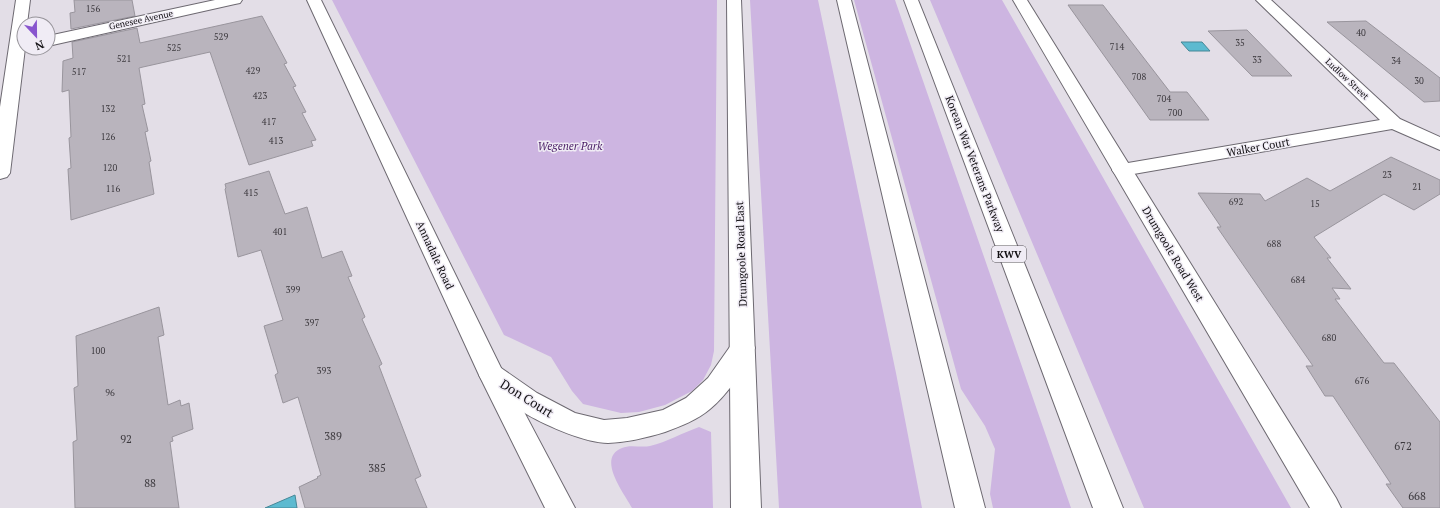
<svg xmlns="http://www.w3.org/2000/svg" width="1440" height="508" viewBox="0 0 1440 508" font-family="'PT Serif',serif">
	<rect width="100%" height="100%" fill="#e3dee7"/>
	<!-- green -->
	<path fill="#cdb5e1" d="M332 0H717L714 351 711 365 703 380 692 391 665 405 639 412 621 413 583 404 572 391 551 357 504 335Z
		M750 0H818L896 373 922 508H779Z
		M854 0H895L1071 508H993L990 494 995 449 985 426 961 389Z
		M930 0H1002L1291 508H1144Z
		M699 427 711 432 713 508H632C624 493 596 458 622 448 630 444 641 448 650 446 667 442 682 433 699 427Z"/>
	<!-- water -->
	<path fill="#5dbad0" stroke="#468797" d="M1181 42H1202L1210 51H1189Z
		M295 495 297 508H265Z"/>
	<!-- building -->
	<path fill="#b9b4bd" stroke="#99959d" d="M74 0H132L135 16 71 29 70 13 75 12Z
		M1068 5H1103L1170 92H1187L1209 120H1150Z
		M262 16 287 63 284 64 296 86 293 87 306 112 302 113 316 140 311 141 313 146 249 165 210 52 143 67 139 68 145 104 142 105 148 131 145 132 151 161 149 162 154 194 71 220 68 169 71 168 69 138 71 137 69 90 62 92 63 61 73 58 72 42 137 28 140 43Z
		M1366 21 1440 78V101L1424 102 1327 22Z
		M1247 30 1292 76H1252L1208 31Z
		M1391 157 1440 180V194L1414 210 1384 194 1314 237 1331 258H1327L1351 289 1332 288 1340 299H1335L1384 363H1394L1440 422V508H1403L1386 484H1391L1333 396H1325L1306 366H1313L1217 227H1221L1198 193 1260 194 1265 201 1307 178 1330 191Z
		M269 171 285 214 307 207 322 258 342 251 352 276 348 277 365 317 362 319 382 364 379 366 421 476 415 479 427 508H305L299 487 318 478 317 477 321 475 298 397 283 403 275 375 278 373 264 326 283 320 261 250 238 257 225 189 226 188 225 184Z
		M159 307 164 335 158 337 168 405 180 400 181 406 189 403 193 429 172 437 173 441 170 442 179 508H75L73 442 77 440 74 388 78 386 76 336Z"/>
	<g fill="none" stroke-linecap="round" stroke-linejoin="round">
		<defs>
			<path id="minor" d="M16 0H30L27 24H24L25 48 10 173 7 177 0 179V107Z
				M215 0H242L240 3 235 4 48 46V36Z
				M1256 0H1271L1400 119 1440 137V150L1392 129 1122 176 1115 174 1112 170 1115 166 1122 164 1380 120Z
				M743 338 752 341 755 348C744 369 729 393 710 409 697 420 681 426 665 432 646 438 627 442 608 443 586 443 547 426 528 415 513 405 487 391 479 375L483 368 492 365 501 368 537 393 575 413 604 420 627 418 663 410 686 398 708 378 734 341Z"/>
			<path id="tertiary" d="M307 0H321L504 374 575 508H545L479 375Z"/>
			<path id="secondary" d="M727 0H741L761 508H731Z
				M1013 0H1027L1336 498 1341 508H1310Z"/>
			<path id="motorway" d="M837 0H851L985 508H955Z
				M904 0H918L1123 508H1093Z"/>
		</defs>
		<!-- minor casing -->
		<use href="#minor" stroke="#6d6971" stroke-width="2"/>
		<!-- tertiary casing -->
		<use href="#tertiary" stroke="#6d6971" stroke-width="2"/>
		<!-- secondary casing -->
		<use href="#secondary" stroke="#6d6971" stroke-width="2"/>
		<!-- motorway casing -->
		<use href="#motorway" stroke="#6d6971" stroke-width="2"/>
		<!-- minor -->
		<use href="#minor" fill="#fff" fill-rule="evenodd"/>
		<!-- tertiary -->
		<use href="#tertiary" fill="#fff" fill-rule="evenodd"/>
		<!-- secondary -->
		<use href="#secondary" fill="#fff" fill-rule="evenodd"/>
		<!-- motorway -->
		<use href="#motorway" fill="#fff" fill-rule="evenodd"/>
	</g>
	<g text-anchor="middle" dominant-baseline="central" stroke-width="3" stroke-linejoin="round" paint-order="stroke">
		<!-- number labels -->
		<g font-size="9" fill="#3b383d">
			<text x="93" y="9">156</text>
			<text x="1361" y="33">40</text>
			<text x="221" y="37">529</text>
			<text x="1240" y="43">35</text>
			<text x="1117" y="47">714</text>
			<text x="174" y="48">525</text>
			<text x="124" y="59">521</text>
			<text x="1257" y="60">33</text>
			<text x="1396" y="61">34</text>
			<text x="253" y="71">429</text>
			<text x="79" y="72">517</text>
			<text x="1139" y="77">708</text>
			<text x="1419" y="81">30</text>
			<text x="260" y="96">423</text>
			<text x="1164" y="99">704</text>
			<text x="108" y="109">132</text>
			<text x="1175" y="113">700</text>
			<text x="269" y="122">417</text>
			<text x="108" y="137">126</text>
			<text x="276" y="141">413</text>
			<text x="110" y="168">120</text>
			<text x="1387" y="175">23</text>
			<text x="1417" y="187">21</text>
			<text x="113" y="189">116</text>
			<text x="251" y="193">415</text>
			<text x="1236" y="202">692</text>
			<text x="1315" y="204">15</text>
			<text x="280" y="232">401</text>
			<text x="1274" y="244">688</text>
			<text x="1298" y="280">684</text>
			<text x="293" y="290">399</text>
			<text x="312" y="323">397</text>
			<text x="1329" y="338">680</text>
			<text x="98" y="351">100</text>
			<text x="324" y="371">393</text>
			<text x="1362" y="381">676</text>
			<text x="110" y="393">96</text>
		</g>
		<!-- far-street labels -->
		<g font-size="9" fill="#110f12" stroke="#f0ecf5">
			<text transform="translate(141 20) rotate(-12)">Genesee Avenue</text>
			<text transform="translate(1347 79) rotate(43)">Ludlow Street</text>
		</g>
		<!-- shield labels -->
		<rect fill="#f0ecf5" stroke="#545156" stroke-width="1" x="992" y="246" width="34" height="16" rx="3"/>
		<g font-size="10" font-weight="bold" fill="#110f12">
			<text x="1009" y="254">KWV</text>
		</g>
		<!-- park labels -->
		<g font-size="11" font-style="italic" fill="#491d65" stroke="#f0ecf5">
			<text x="570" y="146">Wegener Park</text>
		</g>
		<!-- street labels -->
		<g font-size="11" fill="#110f12" stroke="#f0ecf5">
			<text transform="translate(1258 147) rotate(-10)">Walker Court</text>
			<text transform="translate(975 164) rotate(69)">Korean War Veterans Parkway</text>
			<text transform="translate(741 254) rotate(-92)">Drumgoole Road East</text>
			<text transform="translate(1173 254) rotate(59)">Drumgoole Road West</text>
			<text transform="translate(435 255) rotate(65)">Annadale Road</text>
		</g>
		<!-- near-number labels -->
		<g font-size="11" fill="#3b383d">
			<text x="333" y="436">389</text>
			<text x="126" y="439">92</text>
			<text x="1403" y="446">672</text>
			<text x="377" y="468">385</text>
			<text x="150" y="483">88</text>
			<text x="1417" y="496">668</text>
		</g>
		<!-- near-street labels -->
		<g font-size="13" fill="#110f12" stroke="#f0ecf5">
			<text transform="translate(527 398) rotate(32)">Don Court</text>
		</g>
	</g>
	<!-- north arrow -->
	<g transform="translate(36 36) rotate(158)"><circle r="19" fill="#f0ecf5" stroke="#97949a"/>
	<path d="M0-3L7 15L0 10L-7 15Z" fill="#8855ce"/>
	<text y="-6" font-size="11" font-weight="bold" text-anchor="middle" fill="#110f12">N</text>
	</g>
</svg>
